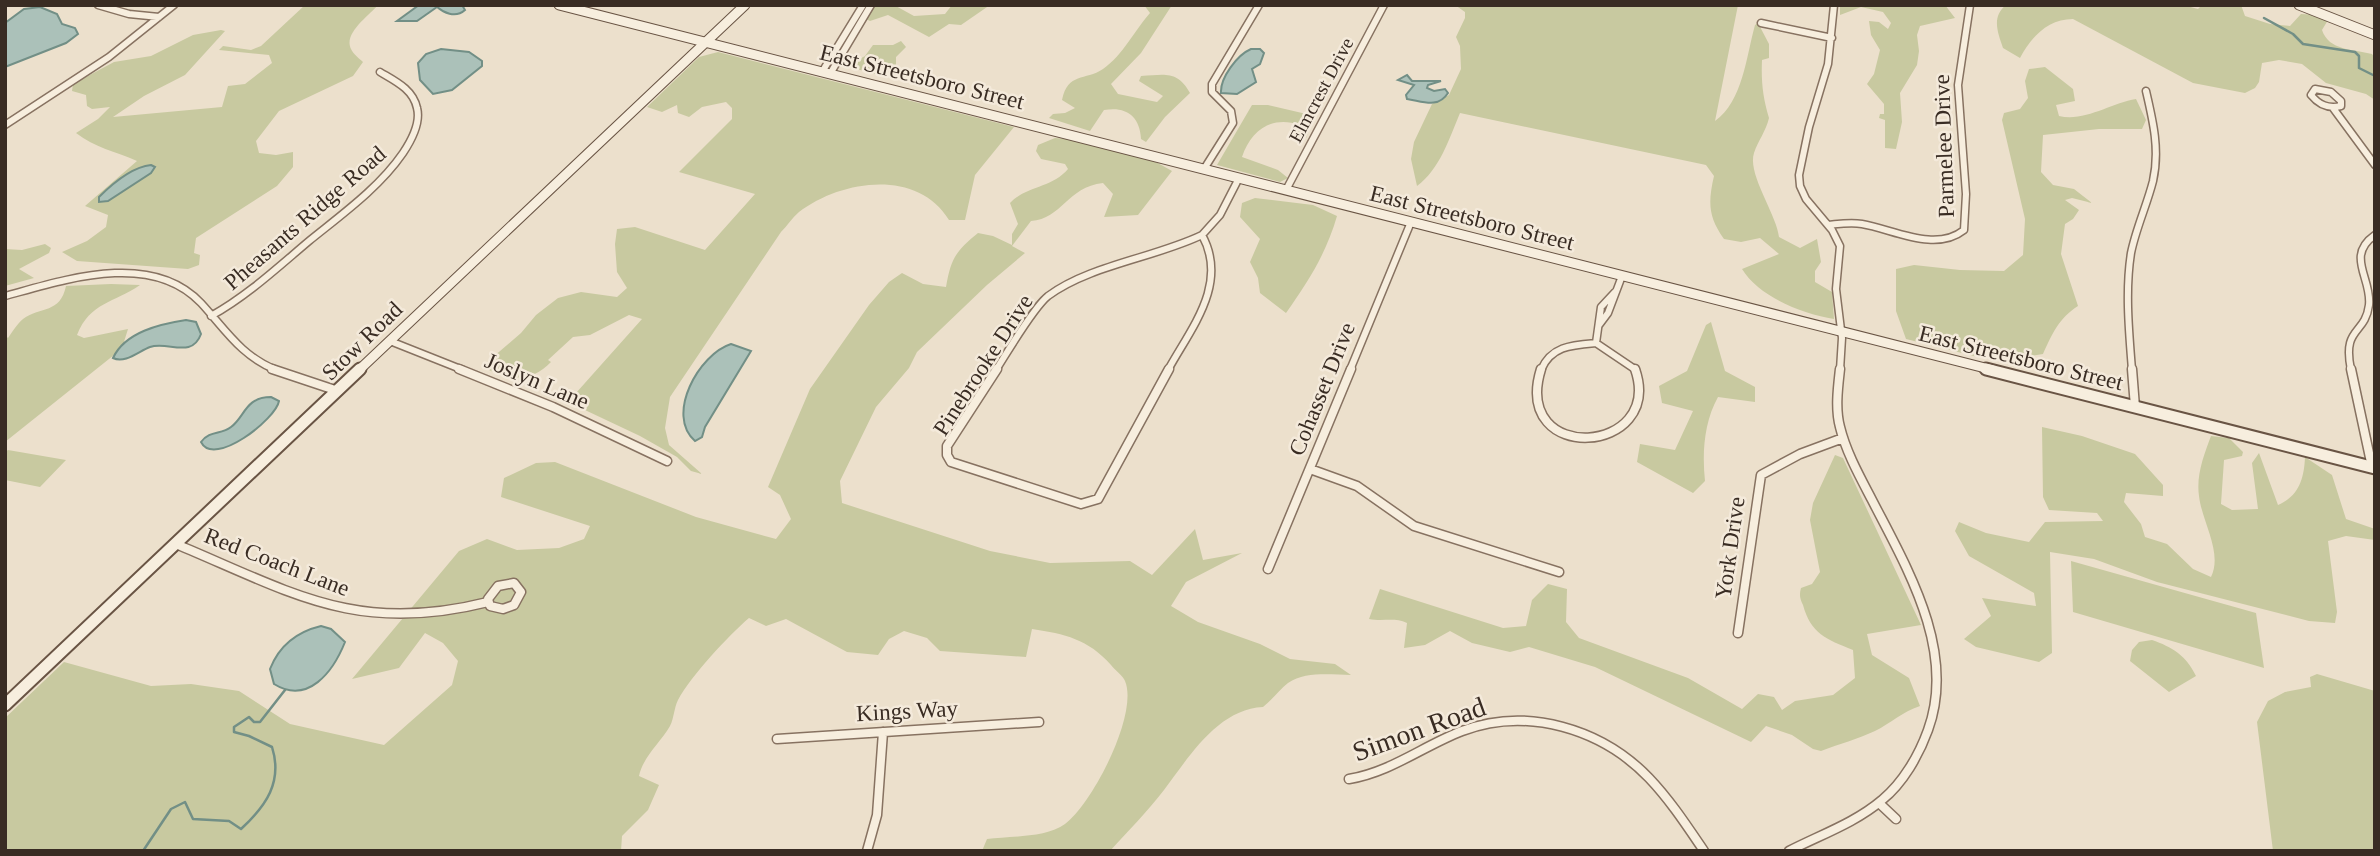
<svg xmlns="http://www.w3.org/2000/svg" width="2380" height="856" viewBox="0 0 2380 856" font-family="Georgia,serif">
	<rect width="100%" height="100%" fill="#ece0cc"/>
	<!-- green -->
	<path fill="#c8c9a0" d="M305 5H378C370 15 343 33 351 49 353 54 360 59 363 62L353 76 279 111 256 141 259 153 276 155 293 152V167L277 186 196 238 194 253 200 255 199 265 188 269 77 261 62 252 87 241 106 227 108 215 85 206 137 161C115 151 95 148 76 133L98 119 110 107 92 109 87 106 86 95 72 91 73 84 114 62 151 56 193 35 221 30 225 31 185 75 144 96 113 117 222 107 228 86 245 84 272 63 269 55 219 50 223 46 251 50 261 46Z
		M875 5H894L914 16 945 14 952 5H990L961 25 949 24 929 37 888 15 870 21 864 18Z
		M1144 5H1172L1141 53 1111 84 1118 94 1157 102 1163 96 1139 81 1141 76C1165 75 1177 70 1190 93L1165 117 1146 142 1141 139C1140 116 1126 106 1104 110L1090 131 1049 118 1053 114 1065 113 1075 108 1062 100C1068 72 1085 81 1103 69 1123 55 1134 31 1150 13Z
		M1455 5H1738L1715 121C1743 101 1746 57 1755 25L1758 23 1769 44V58L1762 60C1761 82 1763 98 1769 118 1766 131 1758 141 1754 153 1747 174 1777 215 1779 237L1800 248 1817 239 1821 262 1815 271V282L1832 292 1834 319C1803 314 1759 297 1742 269L1779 254 1760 238 1741 242 1724 239C1708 217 1708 202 1714 176L1706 165 1460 113C1449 139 1440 169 1417 186L1411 159 1414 142 1432 104 1449 95 1461 69 1460 46 1456 37 1465 18V12Z
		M1840 5H1945L1955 18 1920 26 1917 35 1919 51 1917 65 1900 93 1902 122 1896 149 1885 148V120L1879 118 1880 114H1884V104L1867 84 1874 74 1880 50 1871 35 1869 21 1879 22 1888 29 1891 23 1883 12 1861 7 1840 15Z
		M2006 5H2183L2198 9 2202 5H2241L2245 16 2270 24 2290 26 2301 14 2319 15 2328 20 2322 30C2329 51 2353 49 2372 54L2375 58V100L2366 94 2326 83 2302 64 2279 60 2262 63 2259 82 2255 88 2245 93 2193 83 2073 19C2048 19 2031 37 2020 58L2003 48C1998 33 1991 17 2006 5Z
		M901 41 906 47 896 57V65L903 70C890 83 863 70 847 66L865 56 873 45H893Z
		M718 52 1014 127 975 175 965 220H949C917 168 841 180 799 212 792 218 787 226 781 232L670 397 665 428 669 445 702 474 691 471 677 457 640 436 568 402 642 319 629 315 590 335 573 337 548 360 551 362C532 382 510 381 487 369L486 363 521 333 536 315 558 298 581 292 617 297 627 288 617 272 615 244 617 229 635 227 705 250 755 194 679 172 732 119V108L726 102 702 107 689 117 678 113 677 105 662 112 647 107 699 57Z
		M2045 67 2073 89 2075 101 2056 105 2059 116C2085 122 2111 103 2136 99L2146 120 2142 129H2099L2043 135 2041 172 2053 185 2074 189 2092 203 2072 198 2065 200 2079 210 2073 219 2065 224 2061 254 2078 306C2059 318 2052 334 2043 354L2023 357 1978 343 1982 358 1906 339 1896 311V269L1914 265 1960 270 2004 271 2023 255 2025 219 2002 120 2004 113 2020 109 2028 98 2025 81 2029 69Z
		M1252 105H1268L1315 116 1306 138 1297 135 1300 125C1272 115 1251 130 1242 157L1278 170 1288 178 1280 182 1217 165Z
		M1055 138 1069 139 1156 162 1172 171 1138 215 1104 217 1113 194 1103 183C1067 187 1062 219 1031 221L1012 246 1025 253 987 285 917 352 909 368 876 407 840 481 842 503 990 551 1050 563 1130 561 1152 575 1195 529 1203 560 1242 553 1186 582 1171 606 1198 622 1260 644 1290 659 1335 664 1351 675C1331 675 1306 671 1288 683 1280 689 1272 700 1263 707 1218 709 1189 757 1164 790 1148 811 1128 831 1110 851H982L987 839C1010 836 1046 838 1065 824 1092 804 1139 714 1125 681 1123 676 1115 670 1111 665 1088 639 1065 634 1032 629L1026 657 940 651 927 638 904 631 889 639 878 655 847 652 786 619 766 626 749 618C728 636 691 676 678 700 674 708 674 718 670 726 660 743 643 757 639 776L659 785 648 810 622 836 621 851H5V718L64 662 151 686 191 684 239 691 290 724 384 745 452 685 458 661 443 643 425 633 399 668 352 679 459 551 487 539 517 550 559 548 584 539 590 526 501 497 504 478 536 463 555 462 696 517 776 539 791 519 780 495 768 487 810 389 869 305 889 282 902 273 923 284 946 287C951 258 956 251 978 233L993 236 1012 245V234L1018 224 1010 203C1026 186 1052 188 1068 169L1065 164 1041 159 1036 151 1038 145Z
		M1255 198 1313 205 1337 216C1326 254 1308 282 1286 313L1260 293 1258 278 1250 262 1260 239 1240 217 1242 203Z
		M45 244 51 248 49 253 19 269 34 278 5 286V249L22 250Z
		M111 284 140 285C114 303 90 302 77 335L84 338 128 329 123 345 114 355 5 442V335L8 338C12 332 17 324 23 319 41 306 60 314 66 286Z
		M1711 322 1725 371 1755 387V402L1718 397C1704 422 1702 453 1705 481L1693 493 1637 462 1640 444 1675 450 1693 411 1662 403 1659 386 1687 371 1706 325Z
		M2042 427 2082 436 2135 454 2163 485V496L2126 493 2124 502 2141 524 2145 537 2167 544 2193 569 2211 577C2223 553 2202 522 2199 496 2196 475 2204 455 2211 436L2229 438 2243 452 2242 456 2224 460 2221 504 2232 510 2258 509 2252 463 2259 453 2278 505C2299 496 2304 479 2305 457L2332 475 2346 519 2375 529V540L2346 536 2328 541 2337 612 2335 623 2309 621 2157 582 2094 559 2050 552 2052 653 2039 662 1976 647 1964 639 1991 616 1982 598 2036 606 2034 593 1969 556 1955 531 1959 522 1986 533 2029 542 2045 522 2103 521 2097 513 2049 510 2043 497Z
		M8 450 66 460 40 487 5 480V452Z
		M1835 455 1843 458 1921 625 1867 634 1872 655 1909 678 1920 706C1902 712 1891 723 1875 731 1858 739 1839 744 1821 751L1813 749 1792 735 1766 726 1751 742 1595 667 1529 647 1510 652 1472 643 1450 631 1425 645 1404 648 1407 623C1394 617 1383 622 1369 619L1380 589 1503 628 1526 626 1532 600 1548 584 1567 589 1566 622 1579 638 1688 678 1742 709 1758 694 1774 697 1782 710 1795 701 1833 695 1855 678 1853 650C1826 639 1811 634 1803 605 1800 599 1799 595 1801 588L1812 584 1820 572 1810 520 1813 503Z
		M2071 561 2256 613 2264 668 2073 612Z
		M2152 640C2172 647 2186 655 2196 676L2169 692 2130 661 2132 650 2139 642Z
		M2317 674 2375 691V851H2273L2257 722 2268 701 2285 692 2311 687 2310 677Z"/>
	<!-- water -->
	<path fill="#abc1b9" stroke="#728f86" stroke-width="2" d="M419 5H462L465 10C455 19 443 12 437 7L417 21H397Z
		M40 7 57 14 62 24 75 28 78 34 66 43 5 67V23L24 9Z
		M441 49 469 52 482 61V66L452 90 433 94 420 80 418 63 426 54Z
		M1251 49H1260L1264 53 1260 64 1252 69 1256 82 1237 94 1221 93C1220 78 1237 55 1251 49Z
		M1407 75 1412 81H1441L1428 85 1427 88 1434 91 1445 89 1448 93C1438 109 1422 101 1407 99L1406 95 1414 85 1398 80Z
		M151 165 155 167 151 173 108 201 99 202V197C112 184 132 167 151 165Z
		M186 320 196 322 201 334C192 359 168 341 150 347 139 351 125 364 113 358 125 332 160 324 186 320Z
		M731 344 751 351 705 427 702 437 695 441C665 415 699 354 731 344Z
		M271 397 279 401C276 419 214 468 201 442 210 430 221 435 231 427 245 417 245 397 271 397Z
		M321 626 331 629 345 642C333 672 308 705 274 684L270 669C279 646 296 632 321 626Z"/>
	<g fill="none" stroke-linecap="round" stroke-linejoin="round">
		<!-- stream -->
		<path stroke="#728f86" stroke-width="2.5" d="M2264 18 2293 34 2303 44 2355 52 2359 56V68L2375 76
			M143 851 171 809 185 802 193 819 229 821 241 829C266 806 283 782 272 747L249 736 234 732V727L249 717 254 722H260L285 690"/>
		<defs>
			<path id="street-far1" d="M98 5 129 14 159 17
				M1834 5 1828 64 1809 127 1799 175 1800 186 1806 199 1832 230 1840 246 1836 289 1842 338 1840 370
				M1761 23 1832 38
				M822 72 863 5
				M830 74 871 5
				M2315 89 2331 92 2341 101V106C2328 109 2319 105 2311 95Z
				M2333 108 2375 165
				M5 125 109 57 174 5
				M1204 169 1233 123 1231 111 1212 92V84L1259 5
				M1286 190 1384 5
				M1828 225C1839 224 1850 222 1862 224 1893 229 1935 253 1964 230L1966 194 1958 85 1970 5
				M1202 235 1220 215 1239 178
				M5 296C64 280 151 250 201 303 225 329 241 356 276 370
				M211 316C247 296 277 268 309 241 341 215 379 188 403 153 411 141 421 123 417 108 413 89 395 81 380 72
				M1599 325 1608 313 1622 276
				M390 341 463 370
				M1596 343 1601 307 1615 292
				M996 370C1007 353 1033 308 1048 296 1090 265 1154 258 1202 235 1229 284 1191 328 1168 370
				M1350 370 1411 222
				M1541 370C1551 346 1572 345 1596 343L1636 370
				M2132 370C2129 332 2125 291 2131 253 2136 228 2147 205 2153 181 2160 150 2153 121 2146 91
				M2351 370C2342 326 2365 336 2369 305 2372 278 2345 256 2375 235"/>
			<path id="street" d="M272 369 338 391
				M459 369 553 407 667 461
				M997 369 947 446V455L951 462 1081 504 1098 499 1169 369
				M1541 369C1511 466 1665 455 1635 369
				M2132 369 2135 407
				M2351 369 2372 467
				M1310 469 1357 486 1414 526 1559 572
				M176 544C293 593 357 635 488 602
				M1268 569 1351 369
				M514 583 521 592 514 605 503 609 490 606 488 599 498 586Z
				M1738 633 1761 475 1800 454 1843 438
				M777 739 1039 722
				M1349 779C1391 772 1423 746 1462 731 1527 706 1602 729 1649 778 1670 800 1687 826 1704 851
				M1879 803 1896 819
				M867 851 877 815 883 732
				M1789 851C1820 835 1855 823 1882 800 1903 783 1919 755 1928 730 1957 651 1907 568 1872 500 1860 477 1846 452 1840 427 1835 409 1838 387 1840 369"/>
			<path id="secondary-far1" d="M559 5 1993 370
				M2299 5 2375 35
				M359 370 745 5"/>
			<path id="secondary" d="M1986 369 2375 468
				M5 705 360 369"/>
		</defs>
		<!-- street-far1 casing -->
		<use href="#street-far1" stroke="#877261" stroke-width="9"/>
		<!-- street casing -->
		<use href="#street" stroke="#877261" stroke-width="11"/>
		<!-- secondary-far1 casing -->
		<use href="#secondary-far1" stroke="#695444" stroke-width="11"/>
		<!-- secondary casing -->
		<use href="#secondary" stroke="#695444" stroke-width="15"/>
		<!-- street-far1 -->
		<use href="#street-far1" stroke="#f7eede" stroke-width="6"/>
		<!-- street -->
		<use href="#street" stroke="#f7eede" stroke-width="8"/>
		<!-- secondary-far1 -->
		<use href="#secondary-far1" stroke="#f7eede" stroke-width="9"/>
		<!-- secondary -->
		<use href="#secondary" stroke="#f7eede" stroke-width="11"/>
	</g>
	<g text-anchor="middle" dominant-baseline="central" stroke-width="5" stroke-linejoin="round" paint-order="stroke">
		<!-- far-street labels -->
		<g font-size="19" fill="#392c23" stroke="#f4eadb">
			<text transform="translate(1321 90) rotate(-62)">Elmcrest Drive</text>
		</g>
		<!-- street labels -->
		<g font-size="23" fill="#392c23" stroke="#f4eadb">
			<text transform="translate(922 77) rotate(14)">East Streetsboro Street</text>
			<text transform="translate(1944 146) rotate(-92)">Parmelee Drive</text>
			<text transform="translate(305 218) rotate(-41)">Pheasants Ridge Road</text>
			<text transform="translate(1472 218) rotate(14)">East Streetsboro Street</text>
			<text transform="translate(362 341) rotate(-44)">Stow Road</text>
			<text transform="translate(2021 358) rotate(14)">East Streetsboro Street</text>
			<text transform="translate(983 365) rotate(-57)">Pinebrooke Drive</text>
			<text transform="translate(537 381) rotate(23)">Joslyn Lane</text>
			<text transform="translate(1322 389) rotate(-68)">Cohasset Drive</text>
			<text transform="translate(1730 548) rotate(-82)">York Drive</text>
			<text transform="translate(277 562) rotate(21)">Red Coach Lane</text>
			<text transform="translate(907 711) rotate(-3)">Kings Way</text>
		</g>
		<!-- near-street labels -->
		<g font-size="28" fill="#392c23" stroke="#f4eadb">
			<text transform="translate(1419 729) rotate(-20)">Simon Road</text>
		</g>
	</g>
	<!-- border -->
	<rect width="2380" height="856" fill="none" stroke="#392c23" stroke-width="14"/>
</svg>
